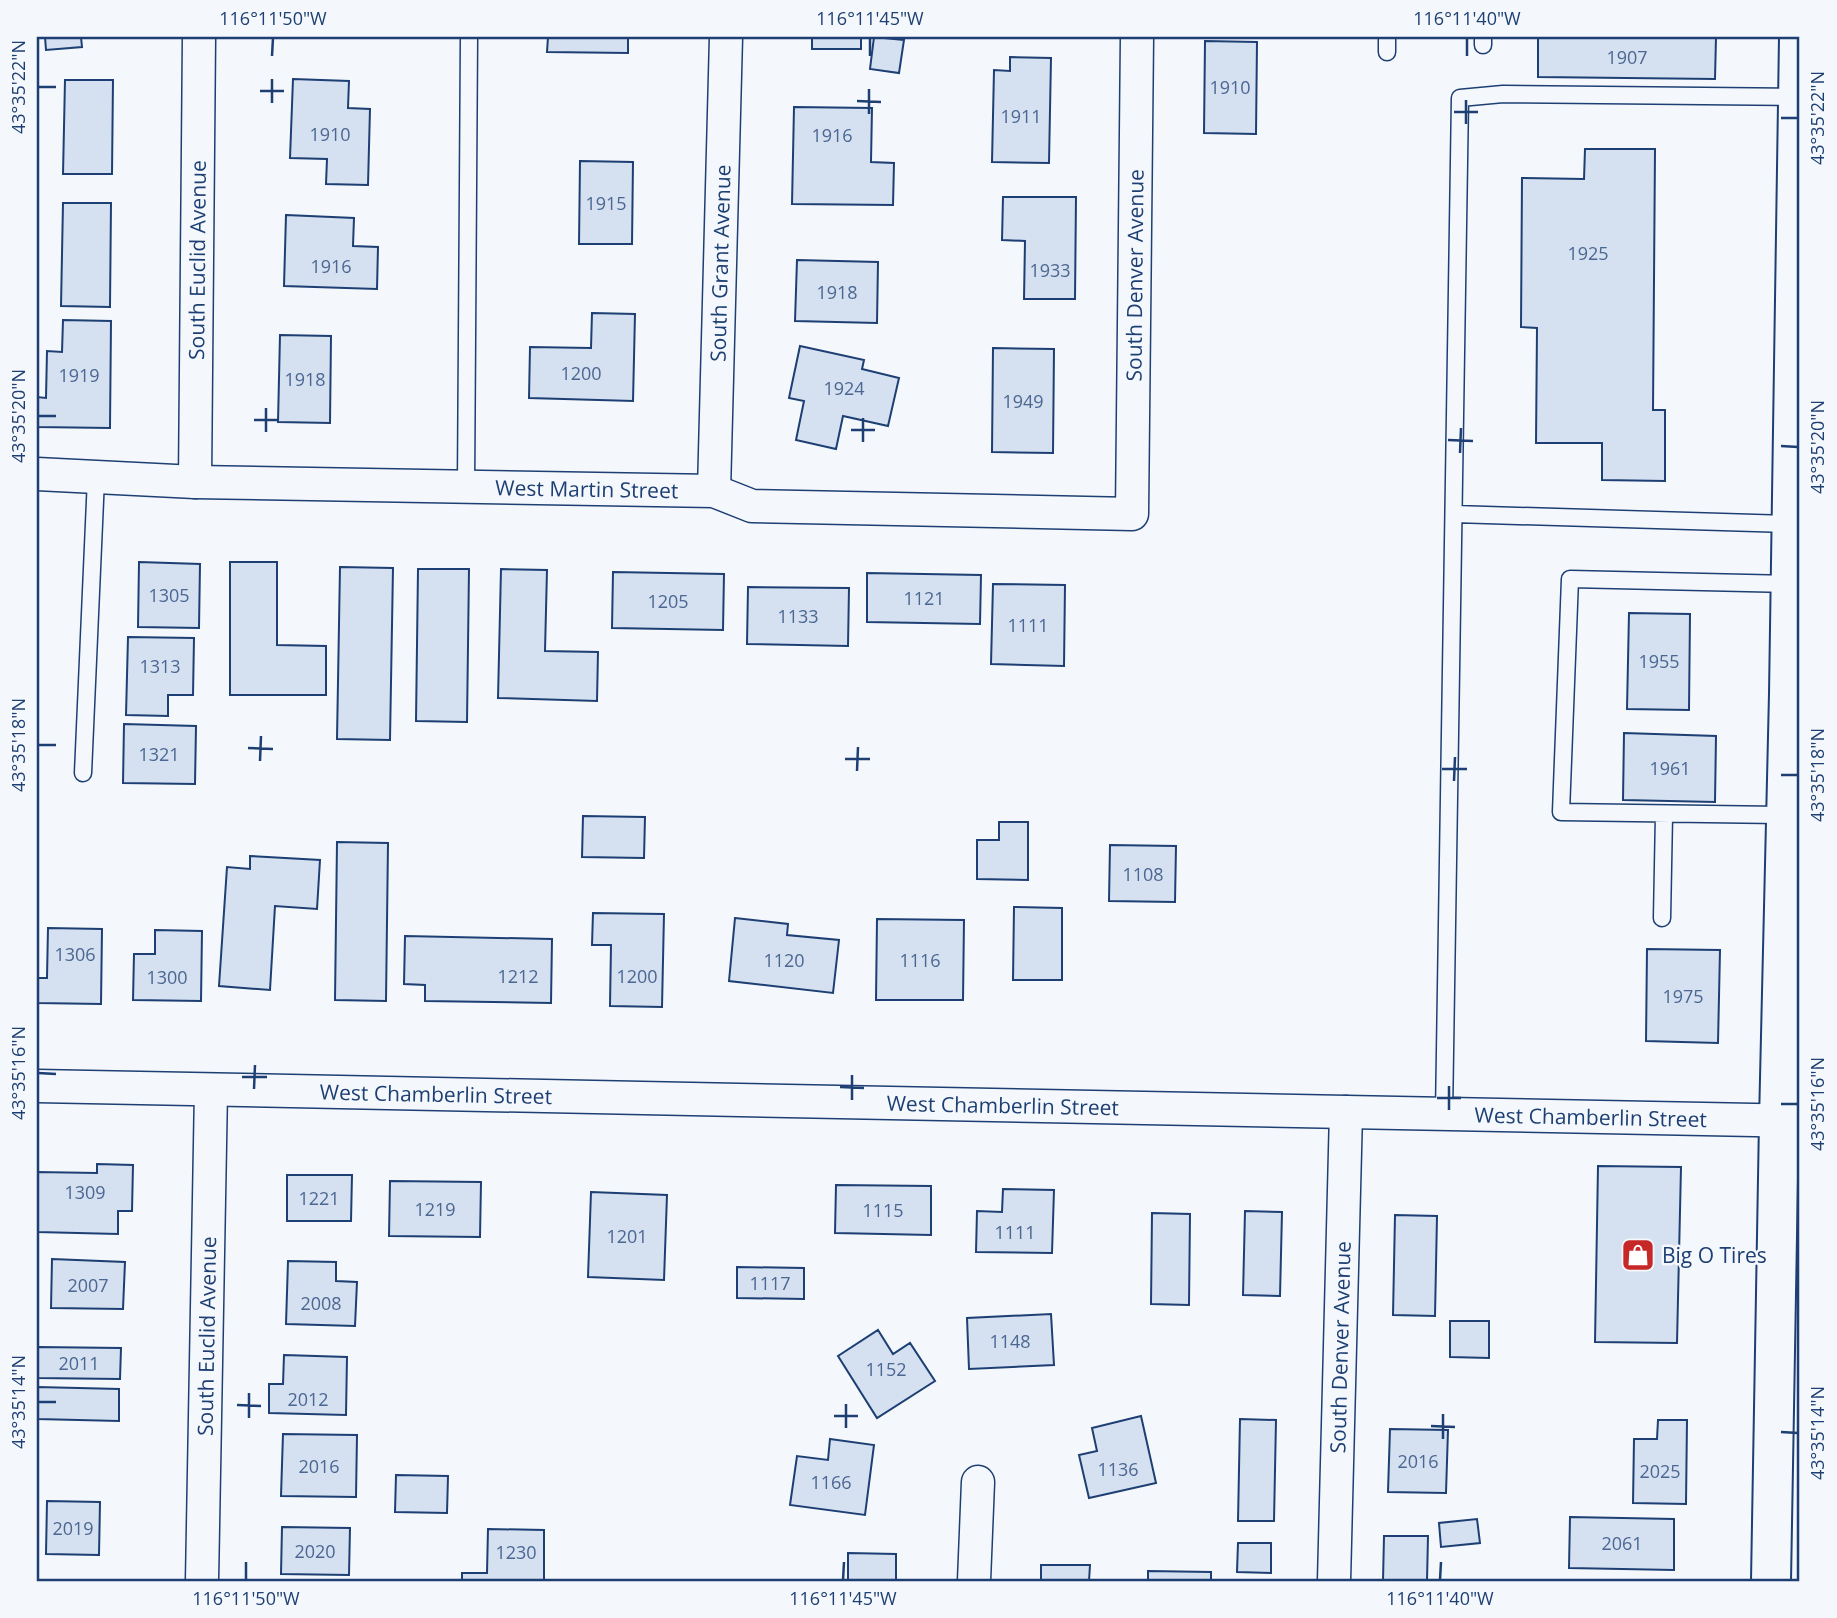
<svg xmlns="http://www.w3.org/2000/svg" width="1837" height="1618" viewBox="0 0 1837 1618" font-family="'Open Sans',sans-serif">
	<rect width="100%" height="100%" fill="#f4f7fb"/>
	<!-- building -->
	<path fill="#d5e0f0" stroke="#1d3f73" stroke-width="2" d="M45 37H81L82 47 46 50Z
		M548 37H628V53L547 52Z
		M812 37H861V49H812Z
		M874 37 904 40 899 73 870 69Z
		M1538 37H1716L1715 79 1538 77Z
		M1205 41 1257 42 1256 134 1204 133Z
		M1010 57 1051 58 1049 163 992 162 994 70 1010 71Z
		M293 79 349 81 348 108 370 109 368 185 326 184 327 159 290 158Z
		M65 80H113L112 174H63Z
		M794 107 872 108 871 162 894 163 893 205 792 204Z
		M1585 149H1655L1653 410H1665V481L1602 480V443H1536L1537 328 1521 327 1522 178 1584 179Z
		M580 161 633 162 632 244H579Z
		M1003 197H1076L1075 299H1024L1025 241 1002 240Z
		M63 203H111L110 307 61 306Z
		M286 215 354 218 353 246 378 247 377 289 284 286Z
		M797 260 878 262 877 323 795 321Z
		M592 313 635 314 633 401 529 398 530 347 591 348Z
		M63 320 111 321 110 428 37 427V397L46 398 47 351 62 352Z
		M280 335 331 336 330 423 278 422Z
		M800 346 864 360 862 369 899 378 888 426 843 416 836 449 796 440 804 401 789 398Z
		M993 348 1054 349 1053 453 992 452Z
		M139 562 200 564 199 628 138 627Z
		M230 562H277V645L326 646V695H230Z
		M340 567 393 568 390 740 337 739Z
		M418 569H469L467 722 416 721Z
		M501 569 547 570 545 651 598 652 597 701 498 698Z
		M613 572 724 574 723 630 612 628Z
		M867 573 981 575 980 624 867 622Z
		M993 584 1065 585 1064 666 991 664Z
		M748 587 849 588 848 646 747 644Z
		M1629 613 1690 614 1689 710 1627 709Z
		M128 637 194 638 193 695H168V716L126 715Z
		M124 724 196 726 195 784 123 783Z
		M1624 733 1716 736 1715 802 1623 800Z
		M583 816 645 817 644 858 582 857Z
		M999 822H1028V880L977 879V840H999Z
		M337 842 388 843 386 1001 335 1000Z
		M1110 845 1176 846 1175 902 1109 901Z
		M250 856 320 860 317 909 275 906 270 990 219 986 227 867 250 869Z
		M1014 907 1062 908V980H1013Z
		M593 913 664 914 662 1007 610 1006 611 945H592Z
		M735 918 788 924 787 935 839 940 833 993 729 981Z
		M877 919 964 920 963 1000H876Z
		M48 928 102 929 101 1004 37 1003V978H47Z
		M155 930 202 931 201 1001 133 1000 134 954H155Z
		M405 936 552 939 551 1003 425 1001V985L404 984Z
		M1647 949 1720 950 1718 1043 1646 1041Z
		M97 1164 133 1165 132 1211H118V1234L37 1232V1172L97 1173Z
		M1598 1166 1681 1167 1677 1343 1595 1342Z
		M287 1175H352L351 1221H287Z
		M390 1181 481 1182 480 1237 389 1236Z
		M836 1185 931 1186V1235L835 1233Z
		M1003 1189 1054 1190 1052 1253 976 1252 977 1211 1002 1212Z
		M591 1192 667 1195 664 1280 588 1277Z
		M1245 1211 1282 1212 1280 1296 1243 1295Z
		M1152 1213 1190 1214 1189 1305 1151 1304Z
		M1395 1215 1437 1216 1435 1316 1393 1315Z
		M52 1259 125 1262 123 1309 51 1308Z
		M288 1261 336 1262V1281L357 1282 355 1326 286 1324Z
		M737 1267 804 1268V1299L737 1298Z
		M1051 1314 1054 1365 969 1369 967 1318Z
		M1450 1321H1489V1358L1450 1357Z
		M878 1330 893 1354 910 1343 935 1381 877 1418 838 1356Z
		M37 1347 121 1348 120 1379 37 1378Z
		M284 1355 347 1357 346 1415 269 1413V1384H283Z
		M37 1387 119 1389V1421L37 1419Z
		M1141 1416 1156 1483 1089 1498 1079 1455 1097 1451 1092 1428Z
		M1240 1419 1276 1420 1274 1521H1238Z
		M1658 1420H1687L1686 1504 1633 1503 1634 1439H1657Z
		M1390 1429 1448 1430 1446 1493 1388 1492Z
		M283 1434 357 1435 356 1497 281 1496Z
		M830 1439 874 1445 865 1515 790 1505 797 1456 828 1460Z
		M396 1475 448 1476 447 1513 395 1512Z
		M47 1501 100 1502 99 1555 46 1554Z
		M1570 1517 1674 1519V1570L1569 1568Z
		M1477 1519 1480 1543 1441 1547 1439 1523Z
		M282 1527 350 1528 349 1575 281 1574Z
		M488 1529 544 1530V1581H462V1573H487Z
		M1384 1536H1428L1427 1581H1383Z
		M1238 1543H1271V1573L1237 1572Z
		M848 1553 896 1554V1581H848Z
		M1041 1565H1090L1089 1581H1041Z
		M1148 1571 1211 1572V1581H1148Z"/>
	<g fill="none" stroke-linecap="round" stroke-linejoin="round">
		<defs>
			<path id="lane" d="M1387 37V52
				M1483 45V37
				M466 487 469 37
				M1454 514 1791 524
				M83 773 96 478
				M1786 815 1561 812 1570 579 1791 584
				M1662 918 1664 815
				M1444 1115 1460 98 1503 94 1798 97"/>
			<g id="street">
				<path id="s1" d="M37 474 195 482 714 491 752 506 1132 514 1137 37"/>
				<path id="s2" d="M195 482 199 37"/>
				<path id="s3" d="M714 491 726 37"/>
				<path id="s4" d="M37 1086 1800 1121"/>
				<path id="s5" d="M202 1581 211 1090"/>
				<path d="M974 1581 978 1482"/>
				<path id="s6" d="M1334 1581 1346 1112"/>
			</g>
			<path id="primary" d="M1771 1581 1779 1121 1789 694 1799 37"/>
		</defs>
		<!-- lane casing -->
		<use href="#lane" stroke="#1d3f73" stroke-width="19"/>
		<!-- street casing -->
		<use href="#street" stroke="#1d3f73" stroke-width="35"/>
		<!-- primary casing -->
		<use href="#primary" stroke="#1d3f73" stroke-width="42"/>
		<!-- lane -->
		<use href="#lane" stroke="#f4f7fb" stroke-width="16"/>
		<!-- street -->
		<use href="#street" stroke="#f4f7fb" stroke-width="32"/>
		<!-- primary -->
		<use href="#primary" stroke="#f4f7fb" stroke-width="38"/>
	</g>
	<!-- ticks -->
	<path fill="none" stroke="#1d3f73" stroke-width="2.5" d="M272 56 273 38M870 56V38M1467 56V38M38 87H56M260 91H284M857 101 881 102M272 103V79M1454 112H1478M869 114V89M1781 118H1798M1466 124V100M38 416H56M254 420H278M851 430H875M266 432V408M1448 440 1473 441M863 442V418M1781 446 1798 447M1460 453 1461 428M38 745H56M248 748 273 749M845 759H870M260 761 261 736M1442 769H1467M857 771 858 747M1781 775H1798M1454 781 1455 757M38 1073 56 1074M242 1077H267M840 1087 864 1088M254 1089 255 1065M1437 1098H1461M852 1100V1075M1781 1104H1798M1449 1110V1086M38 1402H56M237 1405 261 1406M834 1416H858M249 1418V1393M1431 1426 1455 1427M846 1428V1404M1781 1432 1798 1433M1443 1439V1414M246 1580V1562M843 1580 844 1562M1440 1580 1441 1562"/>
	<!-- icons -->
	<defs>
		<symbol id="shop-square" viewBox="-11 -11 22 22"><rect x="-9" y="-9" width="18" height="18" rx="4" fill="#c62828" stroke="#f4f7fb"/><path d="M-5-2.5h2.3a2.7 3.5 0 0 1 5.4 0H5L5.5 6h-11ZM-1.5-2.5h3a1.5 2.3 0 0 0-3 0Z" fill="#fff"/></symbol>
	</defs>
	<g fill-rule="evenodd">
		<use href="#shop-square" x="1619" y="1236" width="38" height="38"/>
	</g>
	<g text-anchor="middle" dominant-baseline="central" stroke-width="5" stroke-linejoin="round" paint-order="stroke">
		<!-- number labels -->
		<g font-size="18" fill="#4b6792">
			<text x="1627" y="57">1907</text>
			<text x="1230" y="87">1910</text>
			<text x="1021" y="116">1911</text>
			<text x="330" y="134">1910</text>
			<text x="832" y="135">1916</text>
			<text x="606" y="203">1915</text>
			<text x="1588" y="253">1925</text>
			<text x="331" y="266">1916</text>
			<text x="1050" y="270">1933</text>
			<text x="837" y="292">1918</text>
			<text x="581" y="373">1200</text>
			<text x="79" y="375">1919</text>
			<text x="305" y="379">1918</text>
			<text x="844" y="388">1924</text>
			<text x="1023" y="401">1949</text>
			<text x="169" y="595">1305</text>
			<text x="924" y="598">1121</text>
			<text x="668" y="601">1205</text>
			<text x="798" y="616">1133</text>
			<text x="1028" y="625">1111</text>
			<text x="1659" y="661">1955</text>
			<text x="160" y="666">1313</text>
			<text x="159" y="754">1321</text>
			<text x="1670" y="768">1961</text>
			<text x="1143" y="874">1108</text>
			<text x="75" y="954">1306</text>
			<text x="784" y="960">1120</text>
			<text x="920" y="960">1116</text>
			<text x="518" y="976">1212</text>
			<text x="637" y="976">1200</text>
			<text x="167" y="977">1300</text>
			<text x="1683" y="996">1975</text>
			<text x="85" y="1192">1309</text>
			<text x="319" y="1198">1221</text>
			<text x="435" y="1209">1219</text>
			<text x="883" y="1210">1115</text>
			<text x="1015" y="1232">1111</text>
			<text x="627" y="1236">1201</text>
			<text x="770" y="1283">1117</text>
			<text x="88" y="1285">2007</text>
			<text x="321" y="1303">2008</text>
			<text x="1010" y="1341">1148</text>
			<text x="79" y="1363">2011</text>
			<text x="886" y="1369">1152</text>
			<text x="308" y="1399">2012</text>
			<text x="1418" y="1461">2016</text>
			<text x="319" y="1466">2016</text>
			<text x="1118" y="1469">1136</text>
			<text x="1660" y="1471">2025</text>
			<text x="831" y="1482">1166</text>
			<text x="73" y="1528">2019</text>
			<text x="1622" y="1543">2061</text>
			<text x="315" y="1551">2020</text>
			<text x="516" y="1552">1230</text>
		</g>
		<!-- street labels -->
		<g font-size="21" fill="#1d3f73" stroke="#f4f7fb">
			<text stroke="none"><textPath href="#s2" startOffset="222">South Euclid Avenue</textPath></text>
			<text stroke="none"><textPath href="#s3" startOffset="228">South Grant Avenue</textPath></text>
			<text stroke="none"><textPath href="#s1" startOffset="1337">South Denver Avenue</textPath></text>
			<text stroke="none"><textPath href="#s1" startOffset="550">West Martin Street</textPath></text>
			<text stroke="none"><textPath href="#s4" startOffset="399">West Chamberlin Street</textPath></text>
			<text stroke="none"><textPath href="#s4" startOffset="966">West Chamberlin Street</textPath></text>
			<text stroke="none"><textPath href="#s4" startOffset="1554">West Chamberlin Street</textPath></text>
			<text stroke="none"><textPath href="#s5" startOffset="245">South Euclid Avenue</textPath></text>
			<text stroke="none"><textPath href="#s6" startOffset="234">South Denver Avenue</textPath></text>
		</g>
		<!-- poi labels -->
		<g font-size="21" fill="#1d3f73" stroke="#f4f7fb" text-anchor="start">
			<text x="1662" y="1255">Big O Tires</text>
		</g>
	</g>
	<!-- border -->
	<rect width="1837" height="1618" fill="none" stroke="#f4f7fb" stroke-width="77"/>
	<rect x="38" y="38" width="1760" height="1542" fill="none" stroke="#1d3f73" stroke-width="2.5"/>
	<g font-size="18" text-anchor="middle" fill="#1d3f73">
		<text x="273" y="25">116°11'50"W</text>
		<text x="870" y="25">116°11'45"W</text>
		<text x="1467" y="25">116°11'40"W</text>
		<text transform="translate(19 87) rotate(-90)" y="6">43°35'22"N</text>
		<text transform="translate(1818 118) rotate(-90)" y="6">43°35'22"N</text>
		<text transform="translate(19 416) rotate(-90)" y="6">43°35'20"N</text>
		<text transform="translate(1818 447) rotate(-90)" y="6">43°35'20"N</text>
		<text transform="translate(19 745) rotate(-90)" y="6">43°35'18"N</text>
		<text transform="translate(1818 775) rotate(-90)" y="6">43°35'18"N</text>
		<text transform="translate(19 1073) rotate(-90)" y="6">43°35'16"N</text>
		<text transform="translate(1818 1104) rotate(-90)" y="6">43°35'16"N</text>
		<text transform="translate(19 1402) rotate(-90)" y="6">43°35'14"N</text>
		<text transform="translate(1818 1433) rotate(-90)" y="6">43°35'14"N</text>
		<text x="246" y="1605">116°11'50"W</text>
		<text x="843" y="1605">116°11'45"W</text>
		<text x="1440" y="1605">116°11'40"W</text>
	</g>
</svg>
